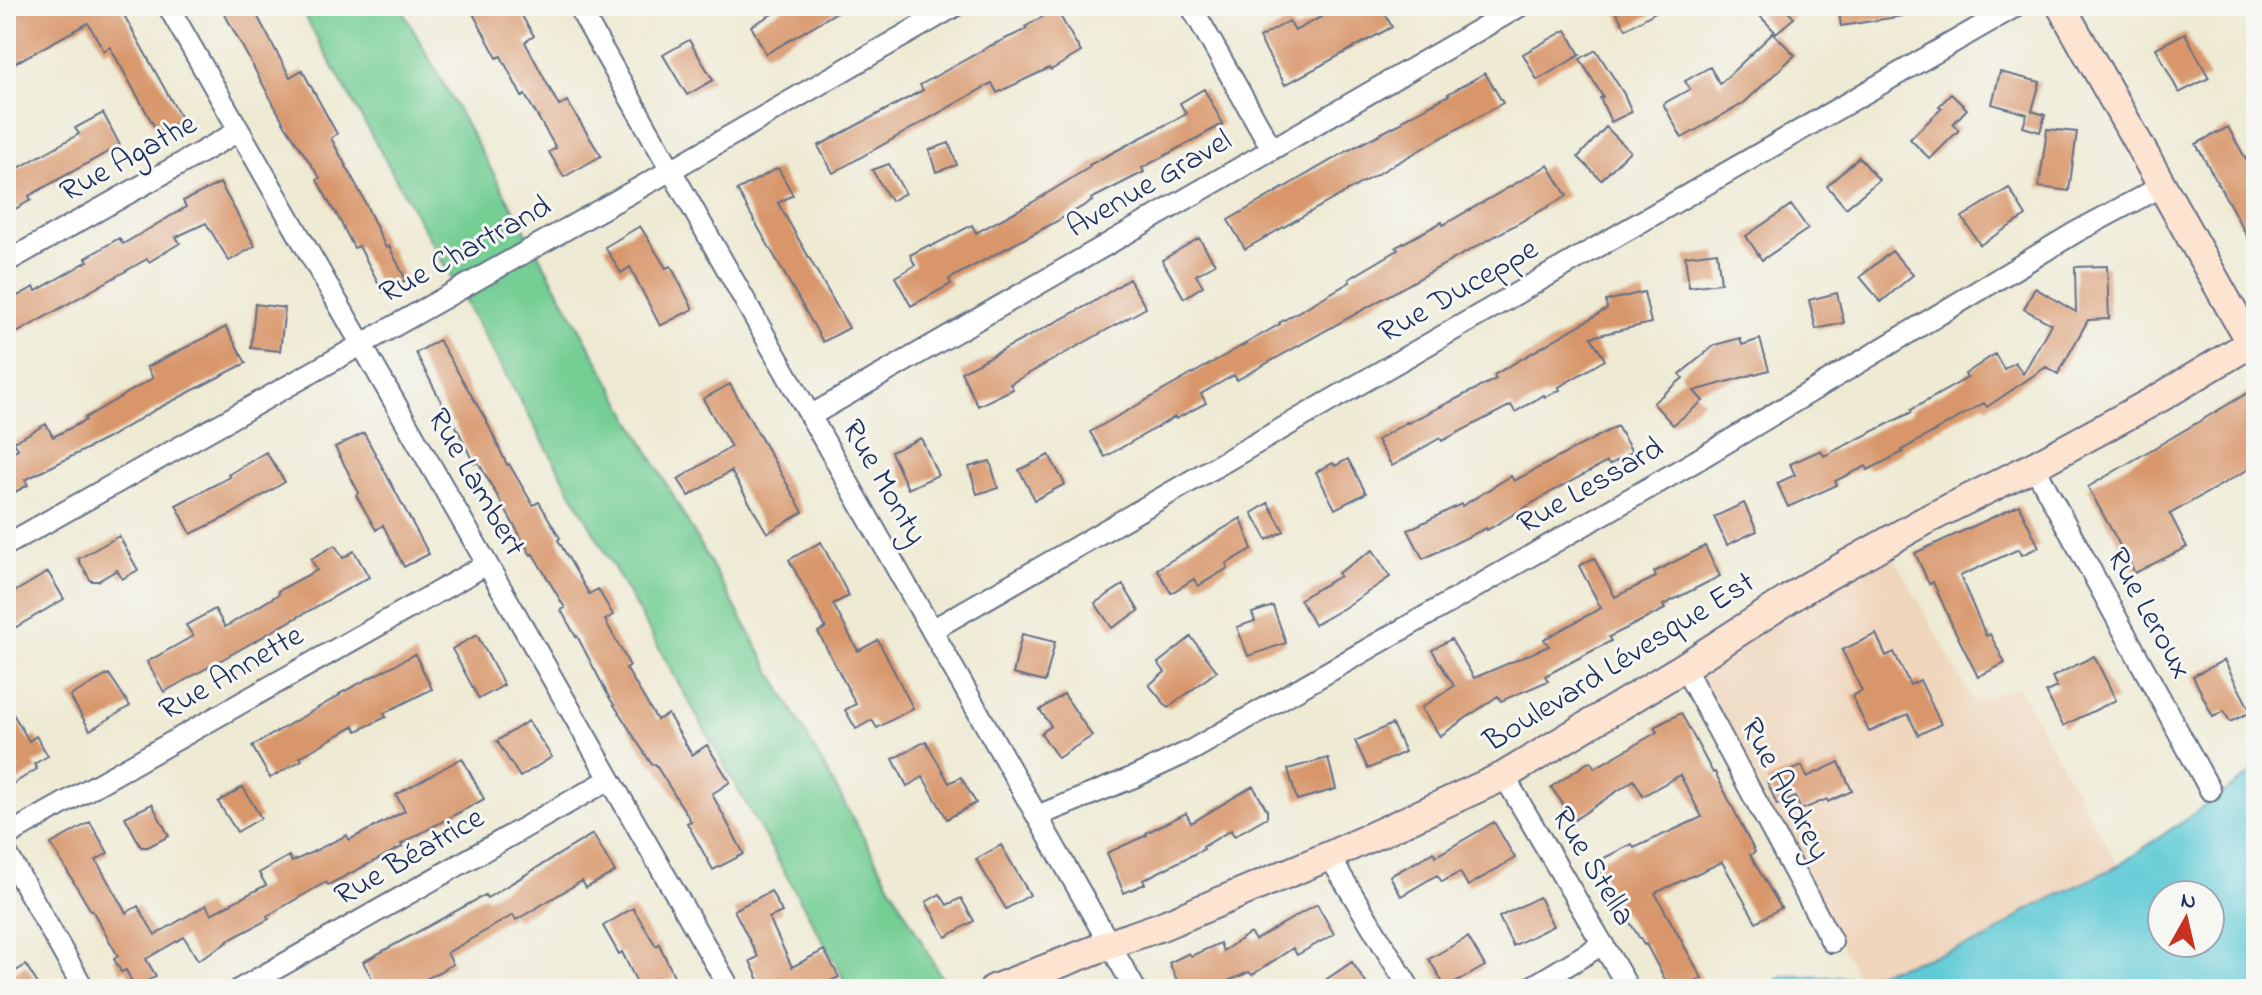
<svg xmlns="http://www.w3.org/2000/svg" width="2262" height="995" viewBox="0 0 2262 995" font-family="'Indie Flower',sans-serif">
	<rect width="100%" height="100%" fill="#f6f6f2"/>
	<filter id="ink" filterUnits="userSpaceOnUse"><feTurbulence type="fractalNoise" baseFrequency=".0125" numOctaves="2"/><feDisplacementMap in="SourceGraphic" scale="16" xChannelSelector="R" yChannelSelector="G"/><feConvolveMatrix kernelMatrix="1 2 1 2 8 2 1 2 1" color-interpolation-filters="sRGB"/></filter>
	<filter id="wash" filterUnits="userSpaceOnUse"><feTurbulence type="fractalNoise" baseFrequency=".006" numOctaves="4" result="noise"/><feDisplacementMap in="SourceGraphic" scale="32" xChannelSelector="R" yChannelSelector="G"/><feGaussianBlur stdDeviation="1.8" result="paint"/><feColorMatrix in="noise" values="0 0 0 0 0 0 0 0 0 0 0 0 0 0 0 0 0 1.4 0 .05"/><feComposite in="paint" operator="in"/></filter>
	<g filter="url(#wash)">
		<rect width="100%" height="100%" fill="#eeead3"/>
		<!-- built -->
		<path fill="#efd6bc" d="M1891 551 1973 701 2018 687 2118 866 2027 910 1986 940 1859 978 1696 671Z"/>
		<!-- green -->
		<path fill="#74ce94" stroke="#487e79" stroke-width="2" d="M299 6H400L948 989H850Z"/>
		<!-- water -->
		<path fill="#5ecad6" stroke="#3c7c9a" stroke-width="2" fill-rule="evenodd" d="M2256 767V989H1763L1783 976 1859 978 1986 940 2027 910 2118 866 2249 775ZM2162 895H2210V943H2162Z"/>
		<g id="blocks">
			<!-- building -->
			<path fill="#d8966a" d="M30 6H119L182 120 158 133 110 47 104 51 88 23 6 68V20Z
				M238 6H252L290 77 302 70 337 134 331 138 362 196 386 248 389 246 406 280 383 292 359 246 354 248 335 211H334L317 180 320 178 285 125 224 13Z
				M469 6H516L534 36 525 42 559 106 567 101 601 156 564 177 549 152 556 148 525 95 522 97 501 56 497 58Z
				M787 6H847L766 54 751 26Z
				M1341 6H1381L1392 27 1285 85 1259 38 1289 21 1295 31Z
				M1612 6H1666L1626 29Z
				M1770 6H1783L1794 18 1776 33 1760 16Z
				M1838 6H1902L1903 16 1841 26Z
				M1056 9 1081 52 1051 70 1049 68 997 93 992 83 833 173 818 146 923 90 920 85 990 46 1027 29 1025 27Z
				M1566 30 1580 55 1537 80 1523 54Z
				M1773 33 1795 55 1744 103 1682 138 1663 104 1690 89 1685 81 1710 67 1720 84Z
				M2185 33 2209 78 2179 93 2156 48Z
				M689 40 713 80 687 95 663 55Z
				M1596 50 1624 94 1632 112 1611 122 1600 98 1603 97 1580 59Z
				M2000 72 2040 82 2032 111 2045 115 2040 132 2023 127 2027 114 1992 104Z
				M1485 73 1503 103 1245 249 1228 220 1349 150 1403 122 1402 120 1449 95 1448 94Z
				M1204 89 1223 124 1142 168 1144 172 1091 199 1092 201 1048 226 949 279 951 284 911 306 895 277 915 265 910 255 929 245 930 247 972 225 976 233 1033 202 1090 167 1089 165 1186 114 1180 103Z
				M1951 94 1967 109 1953 124 1959 130 1930 159 1910 139 1942 108 1939 106Z
				M103 113 120 145 29 196 31 200 6 214V175L79 134 75 128Z
				M1606 127 1630 151 1601 180 1578 157Z
				M2228 127 2256 177V252L2196 144Z
				M2047 129 2077 132 2069 191 2039 187Z
				M949 143 957 165 936 172 929 150Z
				M1859 157 1879 180 1846 208 1827 186Z
				M889 164 905 193 891 201 872 170Z
				M1548 165 1567 196 1237 380 1234 375 1201 394 1206 403 1176 419 1175 417 1105 457 1090 432 1280 324 1279 323 1350 282 1349 279 1398 250 1396 247 1442 222 1443 225Z
				M778 168 793 195 778 203 849 328 823 342 737 190Z
				M220 183 255 246 229 261 206 223 176 237 180 243 149 262 147 259 6 339V302L34 287 36 291 88 261 86 258 119 238 123 244 186 207 183 201Z
				M2009 188 2026 216 1980 245 1962 217Z
				M1791 205 1808 229 1762 260 1746 236Z
				M640 226 666 268 671 266 693 309 660 326 630 267 621 273 605 247Z
				M1199 238 1215 264 1196 275 1203 286 1184 298 1162 260Z
				M1892 251 1913 275 1881 302 1860 277Z
				M1717 252 1721 283 1689 287 1685 256Z
				M2107 266 2109 319 2088 320 2058 374 2046 367 1987 407 1984 403 1902 450 1903 452 1868 470 1866 466 1835 481 1837 485 1788 507 1777 483 1795 475 1790 464 1821 450 1824 456 1912 412 1911 410 1967 378 1965 374 1995 354 2004 369 2015 362 2023 374 2051 324 2024 309 2035 288 2076 312 2075 267Z
				M1129 279 1146 308 1010 384 1013 389 978 406 961 372 1092 303Z
				M1644 292 1651 323 1591 337 1605 360 1559 387 1560 390 1545 397 1544 395 1515 412 1511 405 1442 441 1440 438 1392 466 1377 440 1407 422 1408 423 1496 379 1494 375 1607 309 1606 301Z
				M1837 293 1844 323 1816 329 1809 300Z
				M255 304 285 308 280 351 251 348Z
				M226 327 246 363 155 410 106 439 25 480 28 485 6 497V445L11 453 18 449 14 442 46 424 53 437 86 420 85 418 153 378 147 367Z
				M1740 338 1742 345 1760 339 1769 370 1694 391 1703 401 1673 425 1653 403 1683 378 1680 374 1715 345Z
				M439 340 486 420 507 465 509 464 533 505 539 502 560 538 558 540 589 594 598 589 613 615 605 620 630 666 626 668 657 720 668 714 692 755 707 745 730 782 712 794 744 854 713 870 687 823 691 821 655 764 652 765 609 697 577 636 576 637 561 610 565 608 533 554 531 555 478 462 474 464 454 422 452 423 416 353Z
				M730 384 803 512 767 533 731 471 689 496 678 479 731 447 703 399Z
				M2256 388V465L2170 514 2187 547 2135 573 2088 487Z
				M1617 426 1632 452 1609 465 1607 462 1553 491 1487 530 1486 528 1423 559 1408 530 1461 504 1462 506 1511 476 1514 481Z
				M364 433 429 554 404 567 383 525 376 530 356 495 359 493 335 447Z
				M921 438 938 475 908 489 891 452Z
				M266 452 285 482 232 514 191 534 176 505 230 477 228 475Z
				M1049 455 1065 484 1035 500 1019 470Z
				M1348 459 1366 493 1335 509 1316 472 1333 463 1335 466Z
				M990 461 998 488 977 494 969 467Z
				M1268 503 1284 531 1267 540 1252 513Z
				M1744 503 1757 531 1727 545 1714 517Z
				M2019 505 2039 547 2022 555 2019 549 1960 576 1986 636 1990 634 2005 663 1978 677 1953 627 1933 582 1929 584 1915 553Z
				M1241 518 1252 549 1226 564 1228 568 1198 586 1194 579 1171 593 1157 569Z
				M119 536 138 570 122 579 117 570 98 581H91L78 559Z
				M821 542 849 596 833 604 858 651 878 640 913 708 877 728 872 720 856 729 845 710 856 704 818 632 826 628 789 560Z
				M335 545 343 558 354 551 369 577 164 692 147 662 193 636 186 625 215 609 225 627 279 594 278 591 317 570 311 559Z
				M1705 546 1720 576 1663 605 1665 609 1609 637 1611 641 1545 676 1548 681 1501 701 1498 696 1440 736 1421 708 1454 686 1432 650 1451 639 1474 678 1549 646 1544 639 1601 608 1579 566 1594 558 1615 597 1656 577 1654 572Z
				M1373 550 1390 577 1344 608 1314 625 1300 599 1340 576 1338 573Z
				M48 572 64 599 6 633V597Z
				M1123 585 1139 611 1112 628 1095 603Z
				M1273 606 1286 643 1248 656 1237 627 1255 621 1252 613Z
				M1022 634 1055 642 1045 682 1013 674Z
				M1876 634 1886 656 1894 652 1910 685 1920 680 1941 724 1918 735 1908 714 1869 732 1852 696 1862 691 1842 650Z
				M477 635 504 685 479 699 452 649Z
				M1191 637 1217 671 1168 708 1149 685 1165 672 1158 663Z
				M415 654 432 689 384 713 386 717 357 731 354 726 300 757 302 760 270 778 252 746 340 695 339 694Z
				M2094 656 2116 700 2063 726 2046 692 2057 687 2052 677Z
				M2224 660 2251 712 2230 722 2224 711 2213 717 2193 676Z
				M109 674 130 706 90 730 70 696Z
				M1064 694 1092 736 1058 758 1041 733 1051 726 1040 710Z
				M6 702 29 741 36 736 48 756 34 764 37 769 13 784 6 773Z
				M1681 713 1713 773 1715 772 1755 852 1750 855 1781 908 1756 922 1722 862 1655 893 1702 978 1680 989H1670L1646 944 1644 945 1615 899 1596 862 1632 844 1634 848 1702 817 1680 775 1643 796 1634 780 1574 820 1551 787 1590 761 1595 768 1657 732 1654 727Z
				M528 721 552 757 520 777 497 741Z
				M1392 724 1405 752 1368 769 1355 741Z
				M926 741 949 783 961 777 976 803 947 819 923 777 907 786 893 759Z
				M462 758 484 799 401 844 402 847 328 885 326 882 267 916 269 919 227 941 228 942 198 960 184 937 146 959 156 976 135 988 126 970 121 972 114 959 118 956 92 910 91 911 51 844 90 822 108 853 96 860 126 913 138 906 155 935 206 905 211 914 266 885 259 873 289 856 292 862 347 835 349 840 405 811 396 795Z
				M1328 758 1336 789 1297 800 1288 769Z
				M1839 762 1852 791 1828 802 1827 799 1801 810 1795 797 1777 805 1767 781 1802 766 1807 777Z
				M1253 786 1267 810V817L1234 836 1231 830 1203 847 1204 849 1143 880 1145 884 1124 893 1107 853 1147 835 1146 833 1186 813 1191 823Z
				M243 787 261 818 237 832 218 802Z
				M152 804 169 836 148 847H141L125 817Z
				M1494 822 1515 858 1468 886 1460 872 1442 882 1437 875 1401 896 1390 876 1434 852 1436 856Z
				M593 834 615 872 586 888 582 881 516 920 513 915 447 953 453 964 408 989H378L363 962 485 895 487 898Z
				M1001 845 1030 895 1006 909 976 859Z
				M771 891 782 912 769 918 792 967 824 950 839 977 815 989H763L750 961 758 957 734 910Z
				M940 894 947 905 961 898 974 921 946 937 926 902Z
				M1539 897 1553 926 1513 946 1499 917Z
				M1317 904 1334 934 1297 955 1293 948 1252 975 1249 972 1210 989H1181L1169 963 1189 953 1191 956 1220 943 1223 951 1250 933 1255 940Z
				M633 908 656 946 659 944 675 978 653 989H640L622 952 619 954 603 926Z
				M1468 937 1485 966 1446 988 1429 959Z
				M1352 962 1370 989H1312Z
				M26 965 41 989H6V977Z"/>
		</g>
	</g>
	<g filter="url(#ink)">
		<use href="#blocks" fill-opacity="0" stroke="#657087" stroke-width="2"/>
		<g fill="none" stroke-linecap="round" stroke-linejoin="round">
			<defs>
				<path id="street" d="M168 6 730 989
					M578 6 1135 989
					M1191 6 1272 149
					M6 262 239 131
					M810 416 1520 6
					M2034 466 2210 790
					M6 545 671 170 955 6
					M932 630 2016 6
					M1684 667 1832 942
					M1504 776 1629 989
					M1037 816 1134 777 1192 750 1694 462 2076 232 2162 186
					M6 836 487 564
					M6 852 84 989
					M1329 856 1410 989
					M240 989 610 779
					M1528 989 1603 944"/>
				<path id="secondary" d="M2061 6 2251 344
					M994 989 1110 944 1159 927 1329 856 1504 776 1684 667 1809 586 1928 519 2034 466 2161 397 2256 340"/>
			</defs>
			<!-- street casing -->
			<use href="#street" stroke="#657087" stroke-width="24"/>
			<!-- secondary casing -->
			<use href="#secondary" stroke="#657087" stroke-width="32"/>
			<!-- street -->
			<use href="#street" stroke="#fff" stroke-width="20"/>
			<!-- secondary -->
			<use href="#secondary" stroke="#fde4d1" stroke-width="28"/>
		</g>
	</g>
	<g text-anchor="middle" dominant-baseline="central" stroke-width="6" stroke-linejoin="round" paint-order="stroke">
		<!-- street labels -->
		<g font-size="32" fill="#1b2f5e" stroke="#f6f6f2">
			<text transform="translate(129 159) rotate(-29)">Rue Agathe</text>
			<text transform="translate(1150 185) rotate(-30)">Avenue Gravel</text>
			<text transform="translate(466 251) rotate(-29)">Rue Chartrand</text>
			<text transform="translate(1459 292) rotate(-30)">Rue Duceppe</text>
			<text transform="translate(475 483) rotate(60)">Rue Lambert</text>
			<text transform="translate(883 483) rotate(60)">Rue Monty</text>
			<text transform="translate(1591 487) rotate(-30)">Rue Lessard</text>
			<text transform="translate(2148 614) rotate(61)">Rue Leroux</text>
			<text transform="translate(1620 663) rotate(-32)">Boulevard Lévesque Est</text>
			<text transform="translate(232 674) rotate(-30)">Rue Annette</text>
			<text transform="translate(1784 790) rotate(62)">Rue Audrey</text>
			<text transform="translate(410 858) rotate(-30)">Rue Béatrice</text>
			<text transform="translate(1592 867) rotate(59)">Rue Stella</text>
		</g>
	</g>
	<!-- margin -->
	<rect width="2262" height="995" fill="none" stroke="#f6f6f2" stroke-width="32"/>
	<!-- north arrow -->
	<g transform="translate(2186 919) rotate(8)"><circle r="38" fill="#f6f6f2" stroke="#9ea6b7" stroke-width="2"/>
	<path d="M0-6L14 30L0 20L-14 30Z" fill="#c8321e"/>
	<text y="-12" font-size="22" font-weight="bold" text-anchor="middle" fill="#1b2f5e">N</text>
	</g>
</svg>
